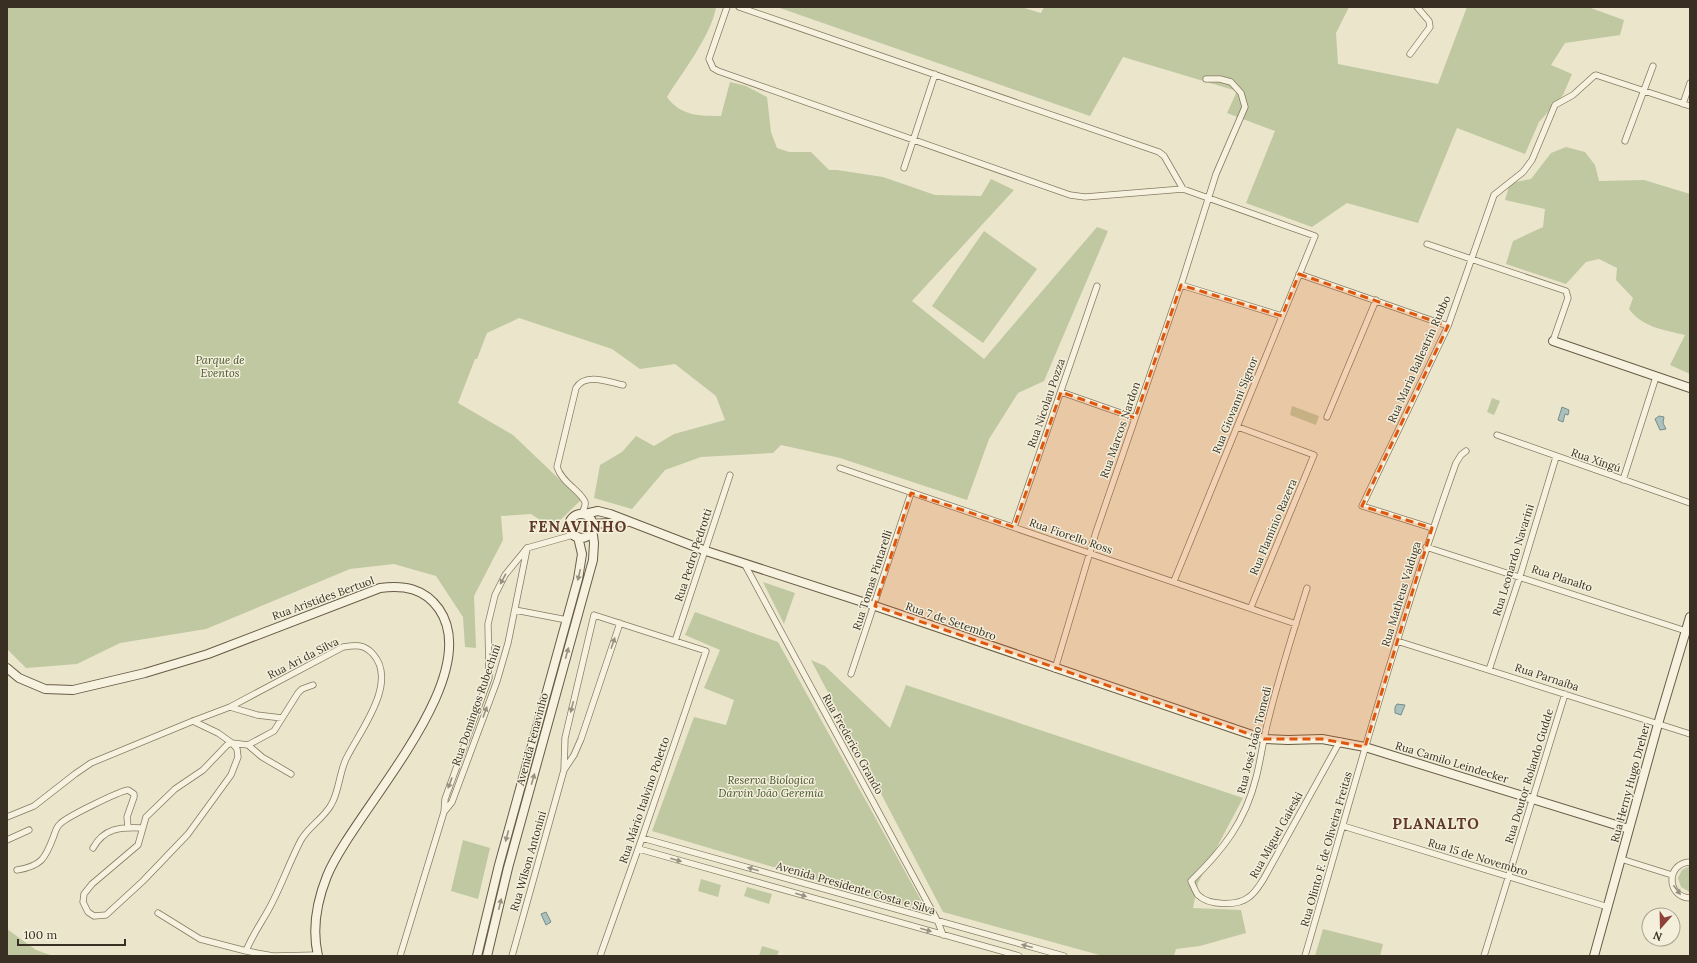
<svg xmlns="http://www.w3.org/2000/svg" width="1697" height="963" viewBox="0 0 1697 963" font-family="Lora,serif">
	<rect width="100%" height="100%" fill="#ebe5cc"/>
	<!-- green -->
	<path fill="#bfc8a1" d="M7 7H716C712 34 682 73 667 97 680 116 700 116 721 116L730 82 746 86 767 97 771 132 777 148 789 152H811L829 170H837L883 177 935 195 981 196 991 179 1014 190 912 301 984 359 1097 227 1108 231 1044 381 1018 393 989 439 967 500 840 458 781 445 773 453 701 457 665 470 632 509 594 498 600 465 622 452 636 436 654 446 674 434 725 420 716 396 675 364 640 369 612 349 519 318 487 333 477 359H475L458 403 513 435 581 500 552 528 531 514 501 516 503 540 474 596 476 648 465 647 463 617 436 576 394 564 350 569 206 629 120 643 77 664 26 668 7 649Z
		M777 7H1021L1041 13 1044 7H1349L1336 33 1338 64 1438 84 1467 7H1588L1624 20 1620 35 1565 43 1551 65 1572 74 1563 95 1539 122 1525 154 1457 128 1418 223 1347 203 1312 227 1246 203 1275 131 1227 113 1237 91 1123 57 1090 116Z
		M1566 147 1585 152 1595 165 1599 181 1644 180 1690 194V374L1670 365 1685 335C1664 330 1642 327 1629 309L1633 298 1616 280 1617 268 1599 259 1586 262 1566 284 1506 264 1513 241 1543 227 1545 209 1505 200 1510 183 1531 179 1551 153Z
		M984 231 1037 269 983 343 932 306Z
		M1492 398 1500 401 1494 415 1487 412Z
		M1292 406 1319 416 1316 425 1290 415Z
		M763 582 795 593 784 624Z
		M695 612 778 642 928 913 652 831 694 717 726 725 734 700 704 688 720 650 685 635Z
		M811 660 825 666 890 728 906 685 1243 798 1198 883 1193 908 1241 910 1246 933 1200 946 1176 949 1174 956H1103L943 912Z
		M463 840 490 848 478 899 451 891Z
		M1690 866V892L1681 887 1678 878 1682 870Z
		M701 879 721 885 718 897 698 891Z
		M747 887 772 894 769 904 744 896Z
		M7 929 36 950 53 956H7Z
		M1323 929 1383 944 1380 956H1315Z
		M762 946 779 951 777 956H759Z"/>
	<!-- water -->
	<path fill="#acc0bd" stroke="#738e8b" d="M1562 407 1569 410 1568 415 1565 414 1563 422 1558 420Z
		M1659 416 1664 417 1663 423 1666 429 1660 430 1655 419Z
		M1397 704 1405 705 1401 715 1395 713V707Z
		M546 912 551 922 546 925 541 914Z"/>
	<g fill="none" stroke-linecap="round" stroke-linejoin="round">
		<defs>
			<path id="street" d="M727 7 709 59 713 68 718 71 1070 195 1085 197 1183 189 1315 236 1174 581
				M739 7 1159 152 1164 156 1183 189
				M1410 54 1430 27 1429 21 1417 7
				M1683 104 1690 83
				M1625 141 1653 66
				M904 168 935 74
				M1427 244 1566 291 1568 298 1553 341
				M1299 274 1448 326
				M1181 285 1282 316
				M1061 392 1135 418
				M1327 417 1376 300
				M1238 427 1314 455 1251 607
				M1497 435 1690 503
				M840 468 1296 624
				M1623 480 1656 377
				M581 514C583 511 586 506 585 502 581 491 562 483 557 467L576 388C585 372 609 382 623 385
				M1014 527 1097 286
				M1432 528 1362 506 1448 326 1494 195 1523 172 1532 160 1555 105 1573 95 1594 76 1596 75 1690 106
				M1426 547 1686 631
				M527 548 573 535
				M744 563 938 922 943 935
				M1307 588C1293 632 1279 676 1268 721 1263 740 1261 759 1256 778 1245 822 1223 850 1191 881 1193 885 1195 891 1198 895 1209 906 1238 906 1249 897 1255 893 1259 886 1263 880L1340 741
				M515 610 567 620
				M675 641 730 475
				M1397 641 1690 734
				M1055 669 1096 532 1181 285 1216 174 1245 107 1241 93 1231 82 1220 79H1206
				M1489 670 1520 576 1556 457
				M851 674 911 493
				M230 707 257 715 282 718
				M193 721 218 733 232 743 237 749 238 757 231 775 188 834 143 881 106 915 94 916 88 912 83 902 84 894 92 884 138 845 146 817 175 789 203 770 227 745 232 743 248 745 262 757 291 774
				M248 745 274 731 298 693 302 689 313 685
				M564 770 574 755 581 739 620 623
				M444 812 452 802 497 681 508 643 527 549
				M7 817 34 806 75 774 91 763 193 721 230 707 343 647C356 645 364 644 373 654 399 683 359 732 346 759 339 774 339 792 331 805 323 819 309 826 301 840 291 859 283 881 273 901 265 918 253 933 246 951L273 956 318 955
				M1343 826 1608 907
				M642 838 1064 956
				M7 840 29 830
				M93 848C104 828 120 827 142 828
				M639 849 1019 956
				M1621 859 1672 875
				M1690 862C1666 863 1666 897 1690 898
				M17 870C41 866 45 859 53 838 55 833 56 827 60 824 66 817 120 791 128 790L134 794V797L127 817 128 827
				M158 913 200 939 246 951
				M400 956 444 812 445 799 489 678 488 624 495 595 505 575 527 548
				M512 956 564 770 565 738 594 615 706 651 642 838 600 956
				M1305 956C1353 791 1398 625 1456 463L1461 455 1466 451
				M1484 956 1565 694"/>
			<path id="secondary" d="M1553 341 1690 388
				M584 514 598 511 610 514 706 551 875 606 1264 739 1288 740 1322 739 1365 747 1629 829
				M569 526a12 12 0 1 1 24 0a12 12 0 1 1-24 0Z
				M592 524 627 522
				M7 668 19 678 45 689 73 690 145 673 208 654 380 588C404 585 424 588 439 609 487 678 353 812 327 876 317 901 312 930 318 956
				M477 956 499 865 578 579 582 554 578 537
				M487 956 508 868 593 560 594 543 592 528
				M1594 956 1658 724 1690 617"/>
		</defs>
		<!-- street casing -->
		<use href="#street" stroke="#867a62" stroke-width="7"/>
		<!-- secondary casing -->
		<use href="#secondary" stroke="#695b45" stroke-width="10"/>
		<!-- street -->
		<use href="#street" stroke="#f6f2df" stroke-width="5.5"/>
		<!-- secondary -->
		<use href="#secondary" stroke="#f6f2df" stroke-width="8"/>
	</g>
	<!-- one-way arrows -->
	<defs><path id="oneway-solid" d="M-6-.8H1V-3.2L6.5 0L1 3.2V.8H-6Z"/></defs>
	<g fill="#989181">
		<use href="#oneway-solid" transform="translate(579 575) rotate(103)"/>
		<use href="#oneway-solid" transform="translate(503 579) rotate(119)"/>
		<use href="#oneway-solid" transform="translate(613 643) rotate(-71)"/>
		<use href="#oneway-solid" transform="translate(567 653) rotate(-75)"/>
		<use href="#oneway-solid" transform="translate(572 707) rotate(104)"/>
		<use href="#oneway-solid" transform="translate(485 712) rotate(-70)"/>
		<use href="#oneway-solid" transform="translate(533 779) rotate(-74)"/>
		<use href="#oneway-solid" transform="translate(450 783) rotate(110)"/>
		<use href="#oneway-solid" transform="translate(507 836) rotate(105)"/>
		<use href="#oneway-solid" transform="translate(676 860) rotate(16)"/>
		<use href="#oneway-solid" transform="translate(753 869) rotate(-164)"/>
		<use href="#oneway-solid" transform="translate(1677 890) rotate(53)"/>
		<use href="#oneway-solid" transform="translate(801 895) rotate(16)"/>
		<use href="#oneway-solid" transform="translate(500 904) rotate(-77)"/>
		<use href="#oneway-solid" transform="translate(926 930) rotate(16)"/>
		<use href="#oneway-solid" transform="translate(1027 946) rotate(-165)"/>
	</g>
	<!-- marked area -->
	<path fill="#df570d" fill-opacity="0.2" stroke="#df570d" stroke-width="3" stroke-dasharray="8 5" stroke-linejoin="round" d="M1299 274 1448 326 1362 506 1432 528 1365 747 1322 739H1264L875 606 911 493 1014 527 1061 392 1135 418 1181 285 1282 316Z"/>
	<g text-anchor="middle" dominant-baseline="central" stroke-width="3" stroke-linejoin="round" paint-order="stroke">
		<!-- street labels -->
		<g font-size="11" fill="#393023" stroke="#f3efdb">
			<text transform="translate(1419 359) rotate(-66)">Rua Maria Ballestrin Rubbo</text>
			<text transform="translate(1046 403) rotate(-71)">Rua Nicolau Pozza</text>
			<text transform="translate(1235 405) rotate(-68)">Rua Giovanni Signor</text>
			<text transform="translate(1120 430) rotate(-71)">Rua Marcos Nardon</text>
			<text transform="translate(1596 460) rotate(19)">Rua Xingú</text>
			<text transform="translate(1273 527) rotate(-67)">Rua Flaminio Razera</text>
			<text transform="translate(1071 536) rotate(19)">Rua Fiorello Ross</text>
			<text transform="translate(693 555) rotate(-72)">Rua Pedro Pedrotti</text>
			<text transform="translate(1513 560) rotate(-73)">Rua Leonardo Navarini</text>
			<text transform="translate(1562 578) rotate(18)">Rua Planalto</text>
			<text transform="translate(872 580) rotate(-72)">Rua Tomas Pintarelli</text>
			<text transform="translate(1401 594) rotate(-73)">Rua Matheus Valduga</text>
			<text transform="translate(323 598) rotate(-20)">Rua Aristides Bertuol</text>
			<text transform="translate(951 621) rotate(19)">Rua 7 de Setembro</text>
			<text transform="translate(303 658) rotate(-27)">Rua Ari da Silva</text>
			<text transform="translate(1547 677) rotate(18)">Rua Parnaíba</text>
			<text transform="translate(476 705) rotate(-71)">Rua Domingos Rubechini</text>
			<text transform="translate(532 739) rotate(-75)">Avenida Fenavinho</text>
			<text transform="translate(1254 740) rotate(-76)">Rua José João Tomedi</text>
			<text transform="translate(853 744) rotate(61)">Rua Frederico Grando</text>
			<text transform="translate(1452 762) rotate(17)">Rua Camilo Leindecker</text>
			<text transform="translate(1529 776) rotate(-73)">Rua Doutor Rolando Gudde</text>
			<text transform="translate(1630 783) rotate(-75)">Rua Herny Hugo Dreher</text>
			<text transform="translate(644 800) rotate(-71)">Rua Mário Italvino Poletto</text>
			<text transform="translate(1276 835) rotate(-61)">Rua Miguel Gaieski</text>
			<text transform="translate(1326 849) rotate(-74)">Rua Olinto F. de Oliveira Freitas</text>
			<text transform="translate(1478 857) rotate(17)">Rua 15 de Novembro</text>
			<text transform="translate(528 861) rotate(-74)">Rua Wilson Antonini</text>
			<text transform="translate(856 888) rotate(16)">Avenida Presidente Costa e Silva</text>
		</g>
		<!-- park labels -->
		<g font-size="11" font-style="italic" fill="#45532c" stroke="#f3efdb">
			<text x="220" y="360">Parque de<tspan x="220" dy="13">Eventos</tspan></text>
			<text x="771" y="780">Reserva Biologica<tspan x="771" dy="13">Dárvin João Geremia</tspan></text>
		</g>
		<!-- district labels -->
		<g font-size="15" font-weight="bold" letter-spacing="1" fill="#613a27" stroke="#f3efdb">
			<text x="578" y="526">FENAVINHO</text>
			<text x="1436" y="823">PLANALTO</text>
		</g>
	</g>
	<!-- border -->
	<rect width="1697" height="963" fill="none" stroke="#393023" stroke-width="16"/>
	<!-- north arrow -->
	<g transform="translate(1661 927) rotate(200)"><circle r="19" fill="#f3efdb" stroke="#a9a391"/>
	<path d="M0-3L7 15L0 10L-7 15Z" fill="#8f4238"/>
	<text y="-6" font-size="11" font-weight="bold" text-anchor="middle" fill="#393023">N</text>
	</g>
	<!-- scale -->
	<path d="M18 939v6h107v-6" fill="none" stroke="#393023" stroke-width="2"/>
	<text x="24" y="939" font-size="12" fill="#393023" stroke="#f3efdb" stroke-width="3" paint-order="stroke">100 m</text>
</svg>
